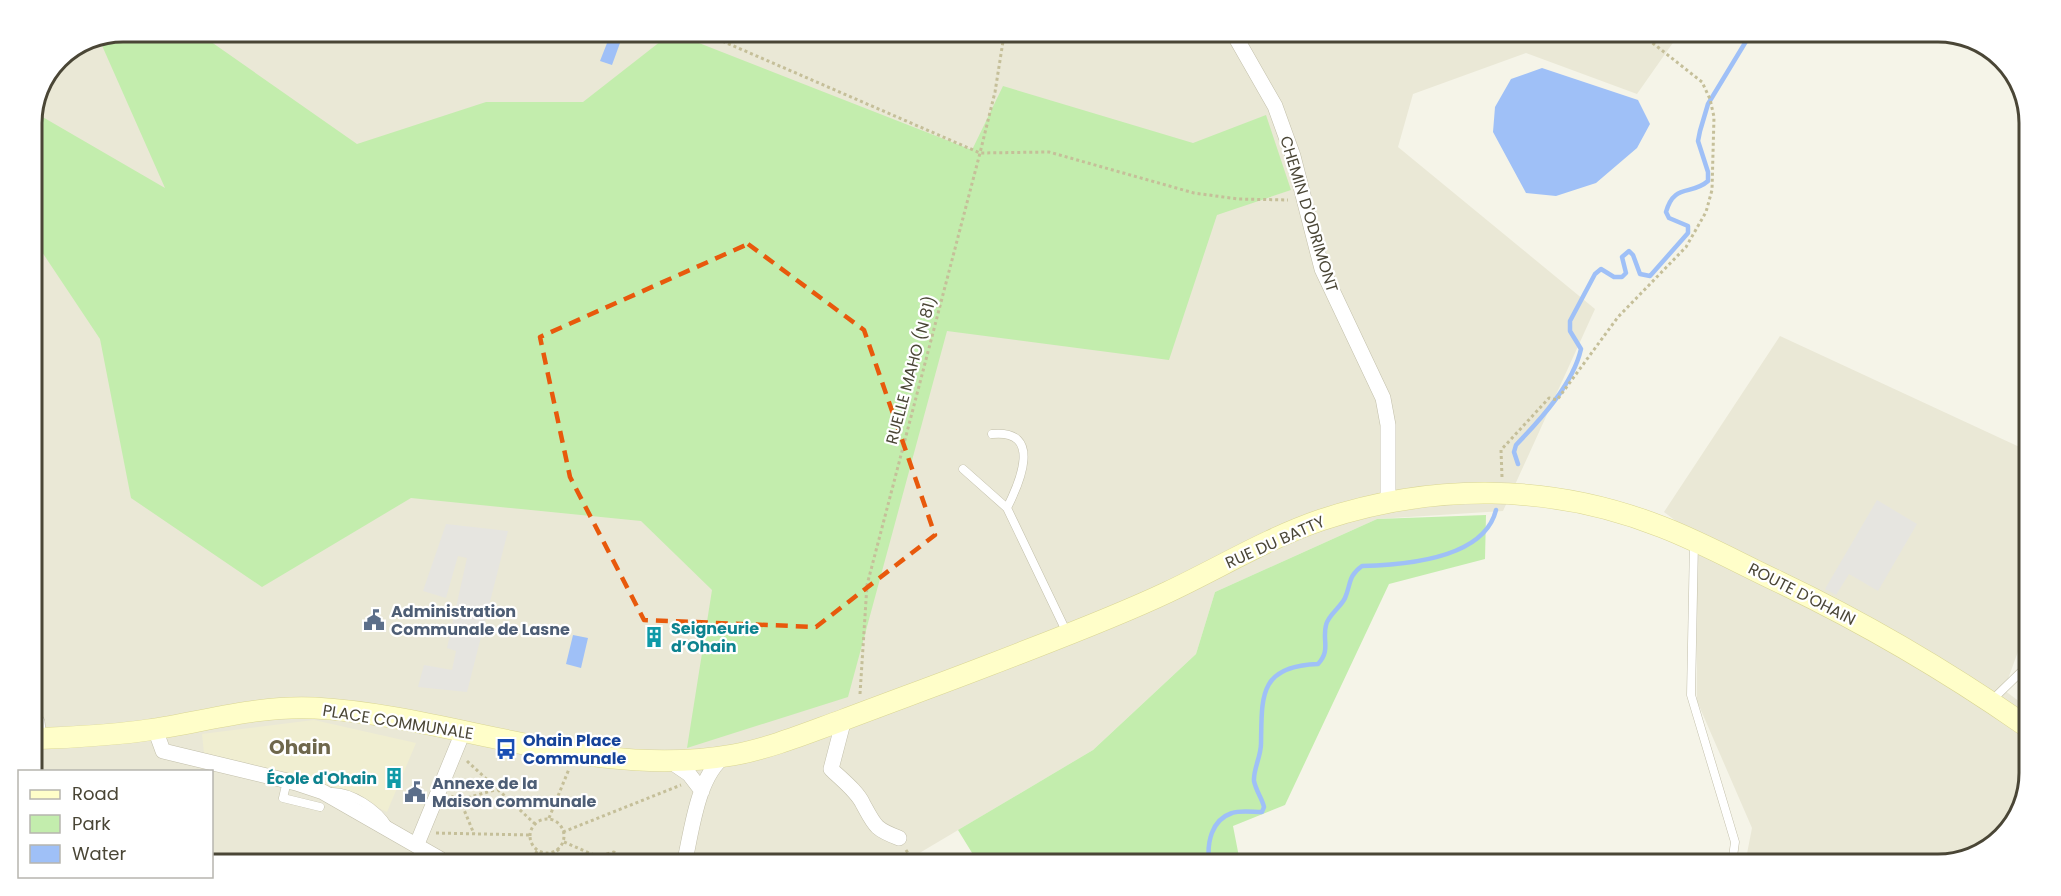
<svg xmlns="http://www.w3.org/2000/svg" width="2061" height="896" viewBox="0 0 2061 896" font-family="Poppins,sans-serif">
	<rect width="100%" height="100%" fill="#f5f4e8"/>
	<!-- residential -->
	<path fill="#eae8d6" d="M123 32 1677 37 1637 94 1526 53 1413 94 1398 147 1595 309 1503 511 1377 519 1215 592 1196 654 1093 750 906 861 212 858V772L32 771V118L59 58Z
		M1780 336 2026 450 2024 635 2004 690 2024 705 2023 808 1989 849 1938 864H1745L1752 828 1697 701 1696 536 1664 512Z"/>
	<!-- education -->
	<path fill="#f0eed1" d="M314 720 416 743 387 812 330 786 204 753 202 734Z"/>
	<!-- green -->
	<path fill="#c3edad" d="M123 32H197L357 144 486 102H583L670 34H676L972 150 1003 86 1193 143 1266 115 1291 190 1217 215 1169 360 947 331 848 697 687 748 712 590 641 521 411 498 262 587 131 498 100 339 32 237V118L34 112 165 188 100 41Z
		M1486 515 1485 559 1389 584 1285 805 1233 826 1240 862 977 861 958 830 1093 750 1196 654 1215 592 1377 519Z"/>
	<!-- parking -->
	<path fill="#e6e5e0" d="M1877 500 1917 524 1878 591 1849 574 1836 595 1825 589Z
		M446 524 508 531 467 692 418 687 424 665 452 670 456 651 447 648 467 558 458 556 446 598 423 591Z"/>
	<!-- water -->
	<path fill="#9fc0f7" d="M609 38 620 43 612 65 600 61Z
		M1542 68 1638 100 1650 124 1637 148 1596 183 1556 196 1526 193 1493 132 1495 107 1511 79Z
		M573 635 588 638 581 668 566 664Z"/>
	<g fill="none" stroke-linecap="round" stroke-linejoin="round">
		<!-- stream -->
		<path stroke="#9fc0f7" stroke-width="4.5" d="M1518 464 1514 452 1516 445C1541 419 1573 384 1581 349L1570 331V321L1595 274 1601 269 1614 277H1622L1626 273 1622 257 1629 251 1633 255 1640 274 1650 276 1688 233V226L1669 218 1666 212C1674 183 1691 196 1708 181V172L1698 141 1700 131 1708 104 1748 38
			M1209 862C1207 843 1211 820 1232 813 1240 810 1253 812 1262 812L1264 807C1262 798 1256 791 1254 781 1253 770 1261 756 1261 744 1262 697 1258 666 1318 664 1331 650 1322 641 1326 625 1328 615 1341 607 1345 598 1351 584 1348 576 1362 566 1404 565 1484 559 1496 510"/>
		<defs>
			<path id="lane" d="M992 434C1043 429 1020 482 1007 508
				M963 469 1007 508 1067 633
				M1694 542 1691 695 1735 842 1732 864
				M1992 700 2024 669
				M287 781 283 798 320 807
				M331 792C351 791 378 809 388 826"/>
			<path id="street" d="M1235 36 1275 106 1293 156 1322 269 1383 398 1388 425V502
				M32 715 37 722 39 739
				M844 719 831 769C841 779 857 791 863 804 875 826 875 829 899 838
				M155 729 163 751 296 783 323 792 440 859
				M670 761 689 774 702 791
				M417 844 463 732
				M685 860C692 829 698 775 725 756"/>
			<path id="secondary" d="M32 739C71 737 109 736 148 730 204 722 257 705 315 708 455 716 591 780 733 755 771 748 807 733 843 720 893 701 943 683 992 664 1051 641 1111 619 1168 592 1219 568 1268 538 1321 520 1433 483 1551 483 1662 527 1701 542 1739 563 1777 581 1863 622 1945 670 2023 724"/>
		</defs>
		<!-- lane casing -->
		<use href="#lane" stroke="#c2bfaa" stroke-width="9"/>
		<!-- street casing -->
		<use href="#street" stroke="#c2bfaa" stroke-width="16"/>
		<!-- secondary casing -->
		<use href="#secondary" stroke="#dad694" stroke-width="22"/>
		<!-- path -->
		<path stroke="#c5bf99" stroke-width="3" stroke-dasharray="3 3" stroke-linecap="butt" d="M706 34 980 153 1049 152 1194 193 1238 199 1288 200
			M1502 477 1501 450 1549 398 1557 400 1618 317 1686 247 1706 212 1712 190 1714 117 1710 99 1702 82 1645 37
			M860 694 867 585 980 153 995 92 1004 35
			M467 761 534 823
			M451 796 460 800 498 789
			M460 800 474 834
			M549 818 569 769
			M530 836a17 17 0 1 1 34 0a17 17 0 1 1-34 0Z
			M563 832 681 785
			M436 833 530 835
			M564 842 603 859
			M557 849 564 859
			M906 850 913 861
			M533 859 537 851
			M603 859 607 854 614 852 622 860"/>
		<!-- lane -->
		<use href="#lane" stroke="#fff" stroke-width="8"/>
		<!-- street -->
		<use href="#street" stroke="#fff" stroke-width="15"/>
		<!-- secondary -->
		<use href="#secondary" stroke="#fffec9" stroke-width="21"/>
	</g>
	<!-- marked area -->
	<path fill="none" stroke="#e8590c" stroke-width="4.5" stroke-dasharray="12 8" stroke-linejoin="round" d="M748 244 864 330 935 535 816 627 644 620 570 477 540 337Z"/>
	<!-- icons -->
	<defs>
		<symbol id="civic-bare" viewBox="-9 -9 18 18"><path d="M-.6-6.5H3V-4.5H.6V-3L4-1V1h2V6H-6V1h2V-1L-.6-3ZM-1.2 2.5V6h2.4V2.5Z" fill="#5c6f8a" stroke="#fff" stroke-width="2.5" paint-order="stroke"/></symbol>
		<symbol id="building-bare" viewBox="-9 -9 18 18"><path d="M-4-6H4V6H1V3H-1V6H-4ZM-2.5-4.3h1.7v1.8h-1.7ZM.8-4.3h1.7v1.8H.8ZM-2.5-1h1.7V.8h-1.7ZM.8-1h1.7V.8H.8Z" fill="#0f9aa8" stroke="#fff" stroke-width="2.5" paint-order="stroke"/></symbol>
		<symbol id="bus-bare" viewBox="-9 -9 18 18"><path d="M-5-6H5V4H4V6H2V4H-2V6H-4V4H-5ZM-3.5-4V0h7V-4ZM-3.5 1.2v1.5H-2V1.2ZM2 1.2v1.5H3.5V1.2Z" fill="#1a4fb4" stroke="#fff" stroke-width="2.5" paint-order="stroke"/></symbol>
	</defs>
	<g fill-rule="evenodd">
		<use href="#civic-bare" x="359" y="605" width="30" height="30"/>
		<use href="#building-bare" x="639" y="622" width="30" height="30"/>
		<use href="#bus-bare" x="491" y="734" width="30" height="30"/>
		<use href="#building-bare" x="379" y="763" width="30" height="30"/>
		<use href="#civic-bare" x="400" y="777" width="30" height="30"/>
	</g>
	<g text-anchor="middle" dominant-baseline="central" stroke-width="4.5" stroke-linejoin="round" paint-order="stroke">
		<!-- street labels -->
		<g font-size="16" fill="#4a4636" stroke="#fff">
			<text transform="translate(1309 214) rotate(73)">CHEMIN D'ODRIMONT</text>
			<text transform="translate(911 370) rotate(-75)">RUELLE MAHO (N 81)</text>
			<text transform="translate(1275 542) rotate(-24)">RUE DU BATTY</text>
			<text transform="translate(1802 594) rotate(27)">ROUTE D'OHAIN</text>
			<text transform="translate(398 722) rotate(9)">PLACE COMMUNALE</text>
		</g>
		<!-- service labels -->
		<g font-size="16" font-weight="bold" fill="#4e5e75" stroke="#fff" text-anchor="start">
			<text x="391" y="611">Administration<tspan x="391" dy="18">Communale de Lasne</tspan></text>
			<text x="432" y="783">Annexe de la<tspan x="432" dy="18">Maison communale</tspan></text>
		</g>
		<!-- culture labels -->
		<g font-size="16" font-weight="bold" fill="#0d838f" stroke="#fff" text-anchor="start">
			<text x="671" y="628">Seigneurie<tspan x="671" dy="18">d’Ohain</tspan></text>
			<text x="377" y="778" text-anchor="end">École d'Ohain</text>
		</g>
		<!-- transit labels -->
		<g font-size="16" font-weight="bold" fill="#164399" stroke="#fff" text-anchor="start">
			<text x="523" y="740">Ohain Place<tspan x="523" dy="18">Communale</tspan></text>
		</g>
		<!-- quarter labels -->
		<g font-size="20" font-weight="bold" fill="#6e674c" stroke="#fff">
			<text x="300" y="747">Ohain</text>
		</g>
	</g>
	<!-- crop -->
	<path d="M0 0H2061V896H0ZM123 42H1938A81 81 0 0 1 2019 123V773A81 81 0 0 1 1938 854H123A81 81 0 0 1 42 773V123A81 81 0 0 1 123 42Z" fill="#fff" fill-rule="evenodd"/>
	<path fill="none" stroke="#4a4636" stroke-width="3" d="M123 42H1938A81 81 0 0 1 2019 123V773A81 81 0 0 1 1938 854H123A81 81 0 0 1 42 773V123A81 81 0 0 1 123 42Z"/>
	<!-- legend -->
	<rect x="18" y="770" width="195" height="108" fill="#ffffff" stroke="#b7b5af" stroke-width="1.5"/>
	<rect x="30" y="790" width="30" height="9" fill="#fffec9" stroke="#b7b5af" stroke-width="1.5"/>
	<text x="72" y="800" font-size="18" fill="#4a4636">Road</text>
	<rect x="30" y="815" width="30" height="18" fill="#c3edad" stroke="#b7b5af" stroke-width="1.5"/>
	<text x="72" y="830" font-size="18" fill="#4a4636">Park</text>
	<rect x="30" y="845" width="30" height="18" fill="#9fc0f7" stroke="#b7b5af" stroke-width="1.5"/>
	<text x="72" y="860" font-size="18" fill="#4a4636">Water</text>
</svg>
